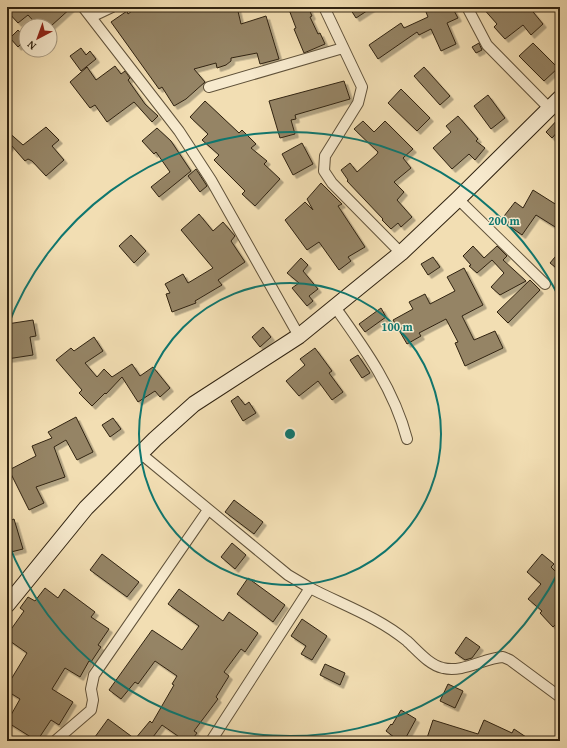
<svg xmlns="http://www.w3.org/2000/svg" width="567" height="748" viewBox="0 0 567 748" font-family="'Gentium Book Plus',serif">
	<defs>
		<filter id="shadow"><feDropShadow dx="3.5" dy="3.5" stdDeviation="0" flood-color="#0004"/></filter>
	</defs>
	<rect width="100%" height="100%" fill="#f2deb3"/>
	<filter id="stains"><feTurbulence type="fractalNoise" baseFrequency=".005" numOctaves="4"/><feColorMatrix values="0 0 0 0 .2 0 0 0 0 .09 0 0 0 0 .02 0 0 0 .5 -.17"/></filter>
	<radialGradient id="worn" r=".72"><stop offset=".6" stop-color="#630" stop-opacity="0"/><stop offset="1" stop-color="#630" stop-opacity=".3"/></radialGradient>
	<!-- building -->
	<path fill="#958465" stroke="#302311" filter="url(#shadow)" d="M7 7H72L51 26H38L28 15 18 23 7 11Z
		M137 7H237L241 24 266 16 279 59 260 64 257 53 231 58V61L226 65 217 68 216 63 194 69 205 82 186 99 174 106 162 87 159 89 111 22 127 11 128 14Z
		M288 7H308L312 16 310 17 318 34 320 33 325 44 304 53 294 29 296 28Z
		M349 7H373L356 18Z
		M424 7H452L458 18 447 23 456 44 441 51 431 29 419 35 417 32 378 59 369 45 401 23 404 28 428 17Z
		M482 7H529L543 24 531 35 523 25 505 39 494 27 497 24Z
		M18 30 26 39 18 47 10 38Z
		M479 43 482 50 476 53 472 47Z
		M533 43 558 68 544 81 519 56Z
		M81 48 86 55 90 51 96 59 81 71 70 56Z
		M115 66 121 74 125 71 130 78 128 80 145 104 158 116 152 122 134 102 107 122 95 105 90 108 70 82 87 67 96 80Z
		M424 67 450 96 440 105 414 76Z
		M344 81 350 99 295 115 296 119 291 120 295 134 280 138 269 101Z
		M401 89 430 118 417 131 388 103Z
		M488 95 505 118 491 129 474 106Z
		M205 101 239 133 242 130 256 144 251 148 267 161 264 164 280 179 255 206 242 194 245 191 214 160 219 155 202 140 208 134 190 117Z
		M458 116 478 139 476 141 485 148 475 160 469 154 452 169 433 148 451 132 446 126Z
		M560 117V129L552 138 546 132Z
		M363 121 374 132 385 121 413 149 403 158 411 168 394 182 404 192 397 200 412 217 401 227 398 223 391 229 382 220 383 219 347 181 348 180 341 170 350 163 357 172 377 154 378 152 354 129Z
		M46 127 59 140 52 146 64 160 46 176 32 161 28 159 25 161 11 145 7 150V131L23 145Z
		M157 128 171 141 191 171 159 197 151 187 170 172 156 152 154 154 142 141Z
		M302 143 313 164 293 175 282 154Z
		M196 169 207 186 200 192 188 176Z
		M321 183 342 204 338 206 365 247 348 257 351 261 339 270 319 242 307 250 285 220 305 202 313 210 307 199Z
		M533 190 560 207V230L536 215 522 235 501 220 515 202 523 208Z
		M199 214 213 231 223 222 235 236 231 241 245 262 218 280 222 285 195 301 196 303 172 312 166 294 170 293 165 284 183 274 188 283 213 268 181 230Z
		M131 235 146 251 134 263 119 246Z
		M473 246 484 258 497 246 507 256 503 260 526 281 500 295 491 287 504 273 492 260 477 273 469 266 471 265 463 256Z
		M560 251V271L550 263Z
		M433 257 440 267 428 275 421 264Z
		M301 258 308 265 303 271 318 289 309 296 313 301 307 306 292 288 299 283 287 273Z
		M464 268 483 305 462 316 474 340 495 331 503 348 465 366 455 343 458 342 446 319 419 333 421 336 407 344 393 320 413 309 409 302 425 294 430 304 455 291 447 277Z
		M530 280 540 290 508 323 497 312Z
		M381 308 386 317 365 332 359 324Z
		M33 320 36 336 30 337 33 355 7 359V324Z
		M263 327 271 337 260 347 252 337Z
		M94 337 103 351 85 363 97 377 104 369 112 377 132 364 140 376 153 367 170 388 160 397 155 391 138 402 122 377 106 394 105 393 92 406 79 393 82 390 56 360 71 348 74 351Z
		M315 348 332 371 329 373 343 392 332 400 318 381 299 396 286 381 305 365 300 359Z
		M358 355 370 373 362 378 350 360Z
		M238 396 245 405 249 402 256 413 243 421 231 401Z
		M76 417 93 452 77 460 66 440 54 447 65 477 36 487 44 503 29 510 9 470 36 456 32 446 52 438 48 432Z
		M113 418 121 429 110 437 102 425Z
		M234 500 263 522 254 534 225 512Z
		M14 519 23 549 11 552 7 538V522Z
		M232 543 246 555 235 569 221 557Z
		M102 554 139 582 127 597 90 570Z
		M542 554 554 564 551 567 560 576V589L556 593 560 597V620L553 627 540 613 542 611 528 599 541 584 527 572Z
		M248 578 285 605 273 622 237 594Z
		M45 588 58 598 64 589 95 612 91 617 109 629 98 645 101 647 91 662 89 661 80 677 65 668 52 689 73 702 59 725 51 720 37 741 7 722 20 699 7 691V686L27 653 7 639V635L24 611 20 608 28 597 35 601Z
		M179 589 223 621 229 612 258 633 245 652 241 649 224 672 229 676 216 697 218 699 194 731 197 733 191 741H185L162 725 150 741H92L108 719 135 739 150 721 152 723 174 685 172 684 177 676 155 661 138 684 135 682 121 699 109 690 152 630 182 650 199 626 168 604Z
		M302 619 327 636 312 660 301 654 306 646 291 636Z
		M466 637 480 647 472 658 465 660 455 653Z
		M325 664 345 673 340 685 320 675Z
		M448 684 463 691 455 708 440 701Z
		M401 710 416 719 404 741H399L386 731 391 724 392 725Z
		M433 720 478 734 484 720 512 733 514 729 532 741H426Z"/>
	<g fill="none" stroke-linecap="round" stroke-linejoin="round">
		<defs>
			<path id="street" d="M83 7 179 131 211 180 299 336
				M324 7 362 87 358 103 325 156 324 171 332 183 401 253
				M467 7 487 45 549 108
				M91 17 112 7
				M209 87 343 48
				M458 199 545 284
				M335 307C365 349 394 389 407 439
				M140 453 288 575 310 588 211 741
				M310 588C343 605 378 617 407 641 417 650 429 665 443 668 463 673 484 658 503 657L510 660 560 697
				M55 741 91 710 93 700 91 689 94 675 208 510"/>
			<path id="secondary" d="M7 605 86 508 155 439 194 404 299 336 401 253 458 199 560 98"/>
		</defs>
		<!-- street casing -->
		<use href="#street" stroke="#60523a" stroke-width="12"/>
		<!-- secondary casing -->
		<use href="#secondary" stroke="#302311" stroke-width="17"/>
		<!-- street -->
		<use href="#street" stroke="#f7eace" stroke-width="10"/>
		<!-- secondary -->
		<use href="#secondary" stroke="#f7eace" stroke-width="15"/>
	</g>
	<!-- distance rings -->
	<g fill="none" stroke="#0f766e" stroke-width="2">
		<circle cx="290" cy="434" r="151"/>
		<path d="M559 571A302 302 0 0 1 7 540M7 328A302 302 0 0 1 559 297"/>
	</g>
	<circle cx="290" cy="434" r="6" fill="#0f766e" stroke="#f7eace" stroke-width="2"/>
	<g font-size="12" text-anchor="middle" font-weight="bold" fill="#0f766e" stroke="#f7eace" stroke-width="3" stroke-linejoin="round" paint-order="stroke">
		<text x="504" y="225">200 m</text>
		<text x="397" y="331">100 m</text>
	</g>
	<!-- margin -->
	<rect width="567" height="748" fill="none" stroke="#f2deb3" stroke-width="24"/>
	<rect x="8" y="8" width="551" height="732" fill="none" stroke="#302311" stroke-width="2"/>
	<rect x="12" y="12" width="543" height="724" fill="none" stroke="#302311"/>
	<!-- north arrow -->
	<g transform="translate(38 38) rotate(221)"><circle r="19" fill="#f7eace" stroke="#a79a82"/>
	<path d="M0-3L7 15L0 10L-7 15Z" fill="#8f2418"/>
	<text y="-6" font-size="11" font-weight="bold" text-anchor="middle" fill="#302311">N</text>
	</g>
	<rect width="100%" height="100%" filter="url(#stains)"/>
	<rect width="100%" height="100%" fill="url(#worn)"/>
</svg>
